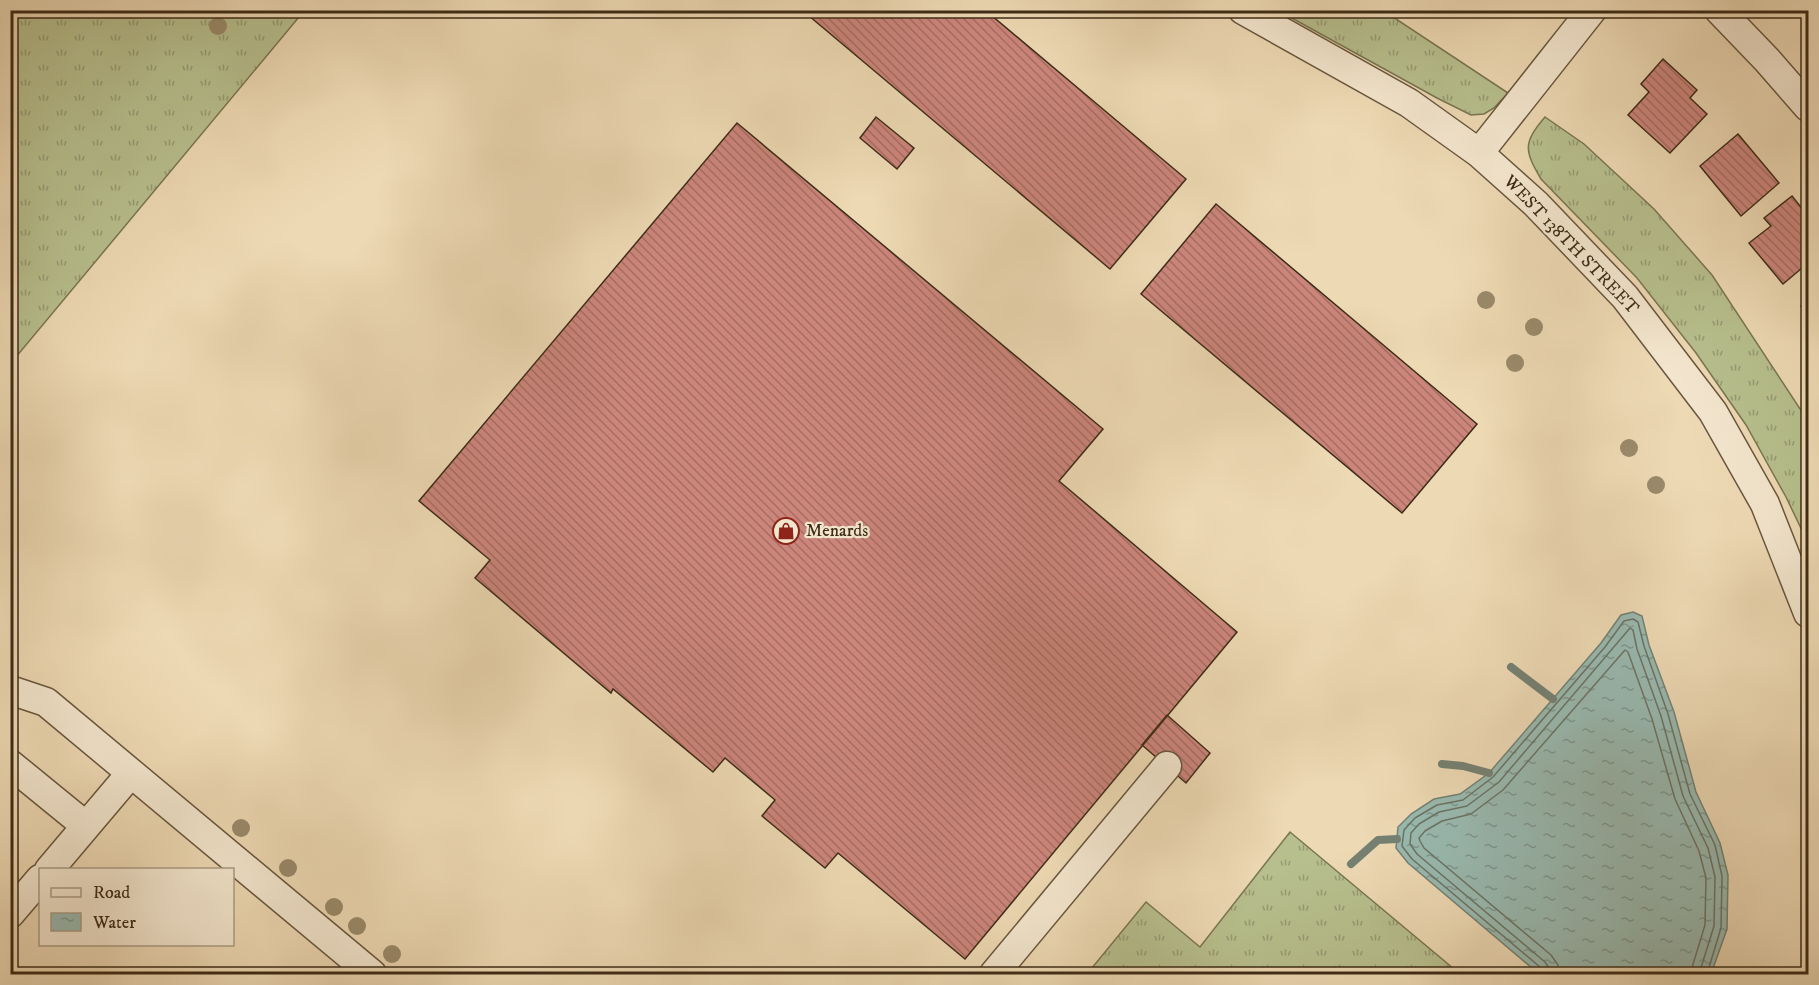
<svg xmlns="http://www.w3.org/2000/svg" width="1819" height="985" viewBox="0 0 1819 985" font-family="'IM FELL DW Pica',serif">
	<defs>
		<pattern id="grass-tufts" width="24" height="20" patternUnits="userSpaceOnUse" patternTransform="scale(1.5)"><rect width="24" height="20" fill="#b7bf8e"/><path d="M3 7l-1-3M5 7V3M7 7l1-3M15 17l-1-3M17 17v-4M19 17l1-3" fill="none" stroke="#969b73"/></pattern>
		<pattern id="water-ripples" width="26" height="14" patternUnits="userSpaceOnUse" patternTransform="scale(1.5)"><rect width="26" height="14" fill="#99bab1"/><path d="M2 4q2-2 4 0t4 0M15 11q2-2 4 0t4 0" fill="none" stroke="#7e978f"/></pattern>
		<pattern id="building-back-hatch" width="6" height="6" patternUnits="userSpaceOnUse" patternTransform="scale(1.5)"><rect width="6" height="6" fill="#cc857b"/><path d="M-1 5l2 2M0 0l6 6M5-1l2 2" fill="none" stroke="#a76d64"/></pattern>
	</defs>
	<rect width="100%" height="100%" fill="#edd9b4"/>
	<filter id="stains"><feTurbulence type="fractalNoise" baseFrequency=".00333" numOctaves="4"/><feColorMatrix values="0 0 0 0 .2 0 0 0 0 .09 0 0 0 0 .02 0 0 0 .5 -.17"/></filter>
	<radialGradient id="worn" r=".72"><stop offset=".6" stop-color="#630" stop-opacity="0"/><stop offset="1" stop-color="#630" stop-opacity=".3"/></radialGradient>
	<!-- grass -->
	<path fill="url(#grass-tufts)" stroke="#7a7652" stroke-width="1.5" d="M11 10 304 11 11 363 10 11Z
		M1279 11H1384L1508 93 1494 108 1484 114 1471 115 1437 98Z
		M1545 117 1584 144 1654 209 1712 275 1808 421V543L1786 497 1746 425 1696 353 1637 278 1541 179C1524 150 1523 143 1545 117Z
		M1290 832 1460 974H1087L1146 902 1200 947Z"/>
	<!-- water -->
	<path fill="url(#water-ripples)" stroke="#758173" stroke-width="1.5" d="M1633 612 1642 616 1649 645 1674 712 1696 792 1720 843 1728 875 1727 929 1711 974H1539L1408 863 1396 848 1398 827 1411 814 1434 799 1460 794 1489 773 1601 643 1621 615Z"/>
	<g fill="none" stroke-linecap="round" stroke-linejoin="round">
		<!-- shore -->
		<path stroke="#6c7364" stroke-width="1.5" d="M1542 974 1540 967 1412 859 1402 846 1404 830 1415 818 1437 805 1463 800 1493 777 1605 647 1624 621 1633 619 1638 622 1644 646 1668 714 1690 794 1715 845 1722 876 1721 928 1707 974
			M1550 974 1549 968 1545 962 1417 854 1410 844 1411 833 1419 824 1439 812 1467 806 1499 782 1630 628 1633 630 1637 649 1661 716 1683 796 1708 848 1715 877 1714 926 1699 974
			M1559 974 1558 965 1551 955 1424 848 1420 841 1419 838 1425 831 1442 821 1471 814 1503 790 1625 650 1628 652 1652 719 1675 799 1699 851 1706 878 1705 925 1690 974"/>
		<!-- stream -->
		<path stroke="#758173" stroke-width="8" d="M1511 667 1553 699
			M1442 764 1463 766 1489 773
			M1351 864 1378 840 1397 839"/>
	</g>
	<!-- building -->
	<path fill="url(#building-back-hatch)" stroke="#3e2c17" stroke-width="1.5" d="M802 10H985L1186 179 1110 269Z
		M1663 59 1697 90 1690 98 1707 114 1670 153 1628 115 1649 92 1641 84Z
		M876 117 914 148 897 169 860 138Z
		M737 123 1103 429 1059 481 1237 632 965 959 838 853 825 868 762 816 775 800 725 758 713 772 613 689 611 693 475 578 490 560 419 501Z
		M1738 134 1779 183 1741 216 1700 166Z
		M1792 196 1808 216V236L1806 238 1808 242V263L1783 284 1749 243 1771 226 1764 218Z
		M1216 204 1477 424 1402 513 1141 294Z
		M1808 300V316L1801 306Z
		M1167 715 1210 753 1186 783 1142 745Z"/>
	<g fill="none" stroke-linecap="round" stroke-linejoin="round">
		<defs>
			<path id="minor" d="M1243 10 1409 103 1479 153 1536 204 1625 297 1713 412 1765 504 1808 613
				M1719 10 1767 60 1808 107
				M1479 153 1592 10
				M10 690 46 702 372 974
				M10 764 86 826
				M49 870 131 773
				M10 914 40 879
				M994 974 1167 766"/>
		</defs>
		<!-- minor casing -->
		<use href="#minor" stroke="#6a573e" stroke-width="31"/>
		<!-- minor -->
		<use href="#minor" stroke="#f3e6ce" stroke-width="28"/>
	</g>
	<!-- trees -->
	<g fill="#9a8a6b">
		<circle cx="218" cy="26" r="9"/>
		<circle cx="1486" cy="300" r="9"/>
		<circle cx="1534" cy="327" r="9"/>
		<circle cx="1515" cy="363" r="9"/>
		<circle cx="1629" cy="448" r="9"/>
		<circle cx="1656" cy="485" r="9"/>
		<circle cx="241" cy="828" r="9"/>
		<circle cx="288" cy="868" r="9"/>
		<circle cx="334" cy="907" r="9"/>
		<circle cx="357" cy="926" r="9"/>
		<circle cx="392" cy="954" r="9"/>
	</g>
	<!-- icons -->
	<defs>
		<symbol id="shop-ring" viewBox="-11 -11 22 22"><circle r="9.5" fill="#f3e6ce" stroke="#8f2418" stroke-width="1.5"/><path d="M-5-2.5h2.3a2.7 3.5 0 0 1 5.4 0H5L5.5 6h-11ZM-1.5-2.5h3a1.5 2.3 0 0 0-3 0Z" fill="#8f2418"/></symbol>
	</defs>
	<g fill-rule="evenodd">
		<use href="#shop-ring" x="771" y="516" width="30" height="30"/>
	</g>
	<g text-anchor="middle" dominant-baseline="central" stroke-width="4.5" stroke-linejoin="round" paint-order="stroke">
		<!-- street labels -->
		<g font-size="18" fill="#3e2c17" stroke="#f3e6ce">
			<text transform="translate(1571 245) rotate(46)">WEST 138TH STREET</text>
		</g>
		<!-- poi labels -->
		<g font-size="18" fill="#3e2c17" stroke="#f3e6ce" text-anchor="start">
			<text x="806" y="531">Menards</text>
		</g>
	</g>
	<!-- margin -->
	<rect width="1819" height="985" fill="none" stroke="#edd9b4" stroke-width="36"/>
	<rect x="12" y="12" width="1795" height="961" fill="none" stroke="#3e2c17" stroke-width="3"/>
	<rect x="18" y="18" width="1783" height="949" fill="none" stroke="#3e2c17" stroke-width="1.5"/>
	<!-- legend -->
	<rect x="39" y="868" width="195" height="78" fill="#f3e6ce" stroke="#ab9c85" stroke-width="1.5"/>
	<rect x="51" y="888" width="30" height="9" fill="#f3e6ce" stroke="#ab9c85" stroke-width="1.5"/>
	<text x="93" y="898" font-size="18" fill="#3e2c17">Road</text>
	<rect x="51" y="913" width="30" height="18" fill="url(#water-ripples)" stroke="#ab9c85" stroke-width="1.5"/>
	<text x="93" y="928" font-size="18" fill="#3e2c17">Water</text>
	<rect width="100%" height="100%" filter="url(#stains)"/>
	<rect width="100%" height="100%" fill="url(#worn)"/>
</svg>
